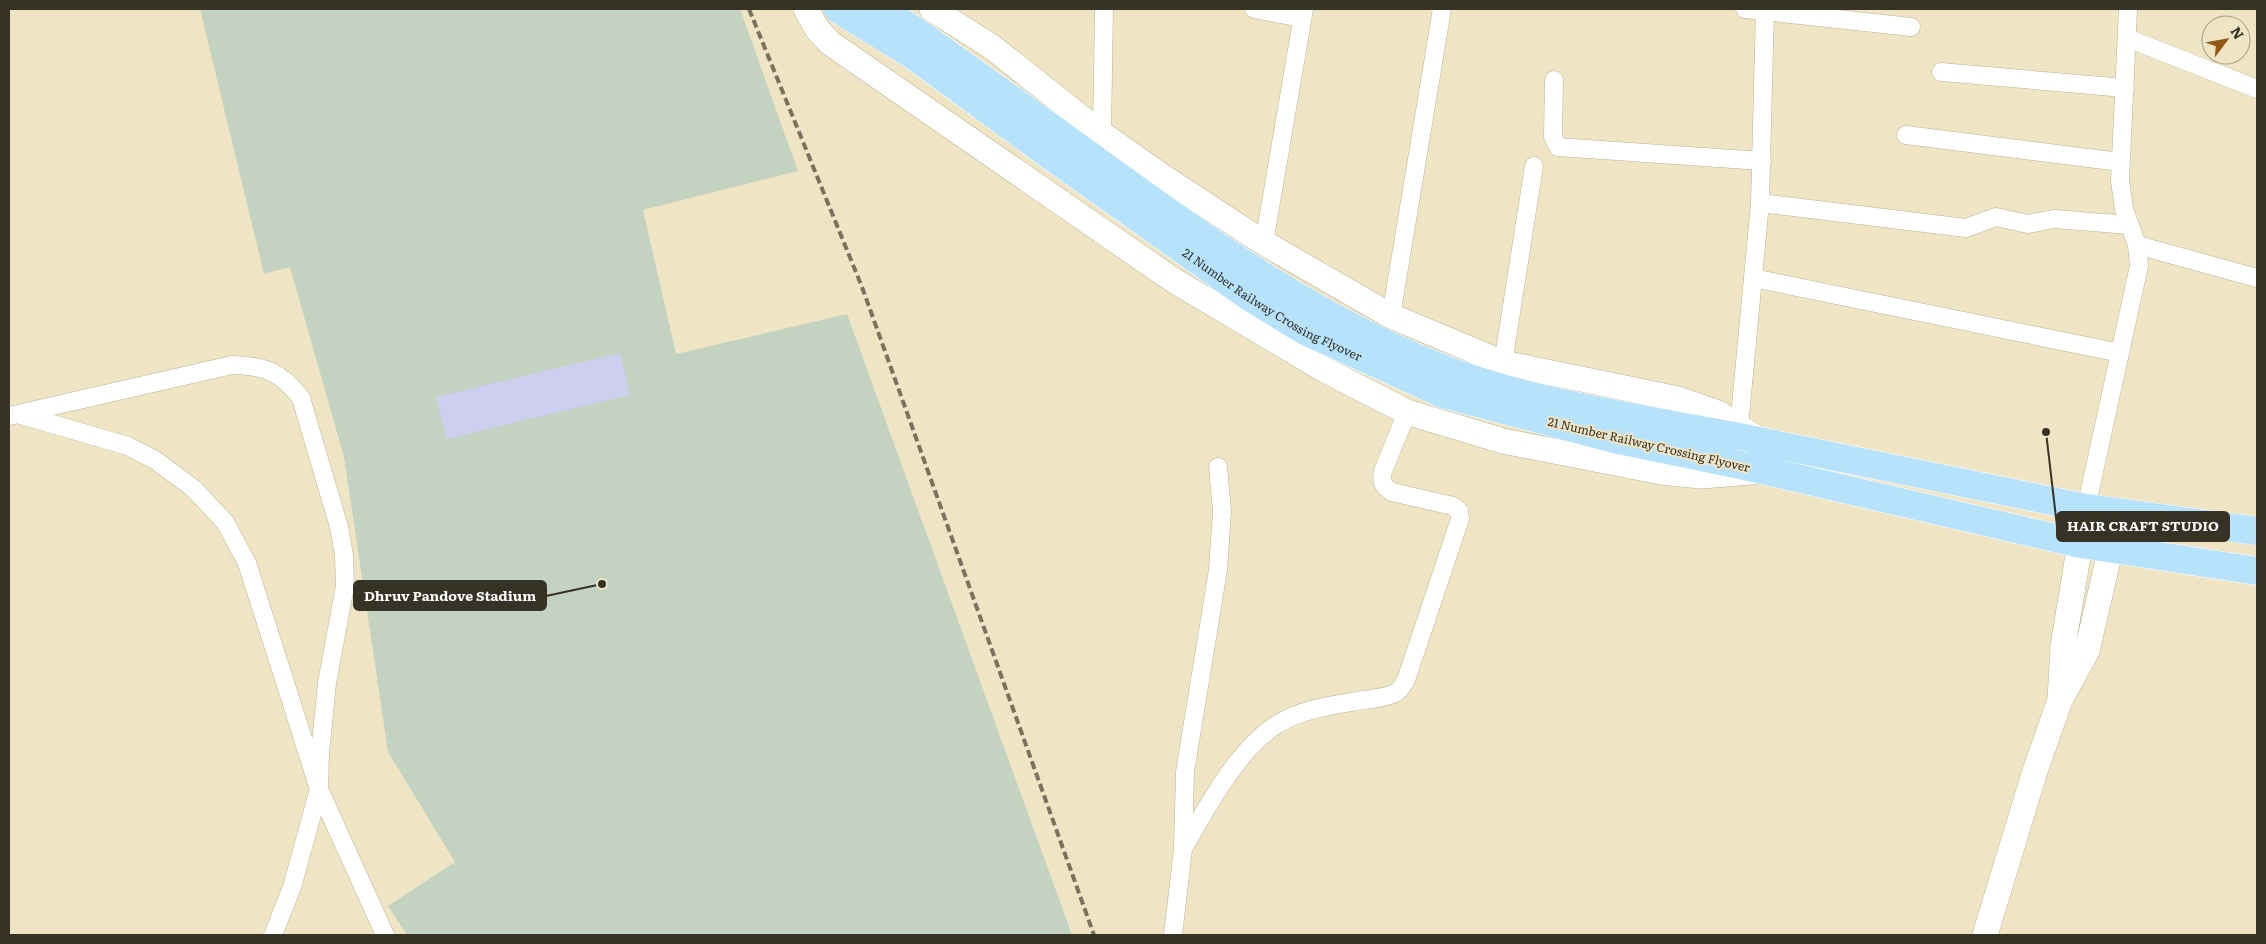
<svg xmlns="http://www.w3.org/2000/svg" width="2266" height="944" viewBox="0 0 2266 944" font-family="Literata,serif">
	<rect width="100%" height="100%" fill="#efe5c4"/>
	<!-- green -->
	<path fill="#c4d2c1" d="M200 9H740L798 171 643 210 676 354 847 314 1072 935H407L388 906 455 862 388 752 344 457 290 267 264 274Z"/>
	<!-- building -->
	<path fill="#ceceef" d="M620 353 630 395 447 439 436 397Z"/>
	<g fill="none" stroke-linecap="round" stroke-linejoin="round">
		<defs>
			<path id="street" d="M1254 9 1302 18
				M1745 9 1911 27
				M2127 38 2257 89
				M1941 72 2125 88
				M1554 80 1553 137 1558 147 1762 161
				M1102 134 1104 9
				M1906 135 2120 162
				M1760 203 1966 228 1996 217 2028 224 2054 219 2130 225
				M1264 243 1304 9
				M2137 245 2257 278
				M1753 278 2120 353
				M1391 316 1442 9
				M1503 363 1534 166
				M21 415 128 446 155 460 193 488 225 522 247 563 319 789 385 935
				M9 416 232 365C265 366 280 371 301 398L339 527 344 555 345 586 327 683 320 753 319 789 292 887 273 935
				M1739 427 1760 203 1765 9
				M2086 508 2139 266 2137 245 2124 209 2120 180 2128 9
				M1183 849C1206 809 1237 750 1276 725 1303 708 1334 705 1364 700 1375 698 1387 698 1397 692 1401 689 1403 684 1406 680L1460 519 1459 511 1453 506 1392 492C1382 486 1381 481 1383 471L1407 412
				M1173 935 1183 849 1185 772 1218 570 1222 511 1218 467"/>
			<path id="secondary" d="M806 9 817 29 830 43 1173 280 1325 370 1407 412 1503 441 1661 472 1701 476 1752 472
				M932 9 992 47 1102 134 1163 177 1264 243 1391 316 1503 363 1678 399 1718 413 1759 440
				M2060 700 2063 646 2086 508
				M1985 935 2035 771 2060 700 2087 651 2119 513"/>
			<path id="primary" d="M1734 436 2086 508 2257 531
				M1745 466 2081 544 2257 571"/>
		</defs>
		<!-- street casing -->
		<use href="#street" stroke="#bdb393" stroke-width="19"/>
		<!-- secondary casing -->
		<use href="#secondary" stroke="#bdb393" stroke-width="26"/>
		<!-- primary casing -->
		<use href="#primary" stroke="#fff" stroke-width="29"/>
		<!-- street -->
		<use href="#street" stroke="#fff" stroke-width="18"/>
		<!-- secondary -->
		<use href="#secondary" stroke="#fff" stroke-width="25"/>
		<!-- primary -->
		<use href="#primary" stroke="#b6e2fc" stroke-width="28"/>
		<!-- rail -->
		<path stroke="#79725e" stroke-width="4" stroke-dasharray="8 4" stroke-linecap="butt" d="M749 9 862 287 1094 935"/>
		<defs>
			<g id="primary-bridge">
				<path id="s1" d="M838 9 914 56 1049 155 1248 296 1305 331 1443 394 1614 439 1745 466"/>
				<path d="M881 9 923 36C987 82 1051 127 1114 173 1219 249 1325 324 1447 370 1539 404 1638 418 1734 436"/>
			</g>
		</defs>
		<!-- primary-bridge casing -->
		<use href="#primary-bridge" stroke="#fff" stroke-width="29" stroke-linecap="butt"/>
		<!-- primary-bridge -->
		<use href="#primary-bridge" stroke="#b6e2fc" stroke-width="28"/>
	</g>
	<g text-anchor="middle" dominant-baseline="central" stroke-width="4" stroke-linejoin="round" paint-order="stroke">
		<!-- street labels -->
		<g font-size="12" fill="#363225" stroke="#efe5c4">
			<text stroke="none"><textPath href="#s1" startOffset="526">21 Number Railway Crossing Flyover</textPath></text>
			<text transform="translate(1649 444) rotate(13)">21 Number Railway Crossing Flyover</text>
		</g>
	</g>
	<!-- callouts -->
	<path fill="none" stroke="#363225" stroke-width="2" d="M2046 432L2057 526M602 584L546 596"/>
	<g fill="#363225" stroke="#efe5c4" stroke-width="2">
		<circle cx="2046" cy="432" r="5"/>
		<circle cx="602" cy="584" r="5"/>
	</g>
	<g fill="#363225" stroke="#363225" stroke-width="2">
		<rect x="2057" y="512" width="172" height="29" rx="5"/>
		<rect x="354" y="581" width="192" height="29" rx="5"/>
	</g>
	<g font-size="14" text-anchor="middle" font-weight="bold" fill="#fff">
		<text x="2143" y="531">HAIR CRAFT STUDIO</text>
		<text x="450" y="601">Dhruv Pandove Stadium</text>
	</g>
	<!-- border -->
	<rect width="2266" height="944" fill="none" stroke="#363225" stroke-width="20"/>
	<!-- north arrow -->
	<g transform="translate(2226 40) rotate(58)"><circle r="24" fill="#efe5c4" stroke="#a59d84"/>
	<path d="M0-4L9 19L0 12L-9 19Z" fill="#925814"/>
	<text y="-8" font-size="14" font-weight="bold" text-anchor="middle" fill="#363225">N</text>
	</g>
</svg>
